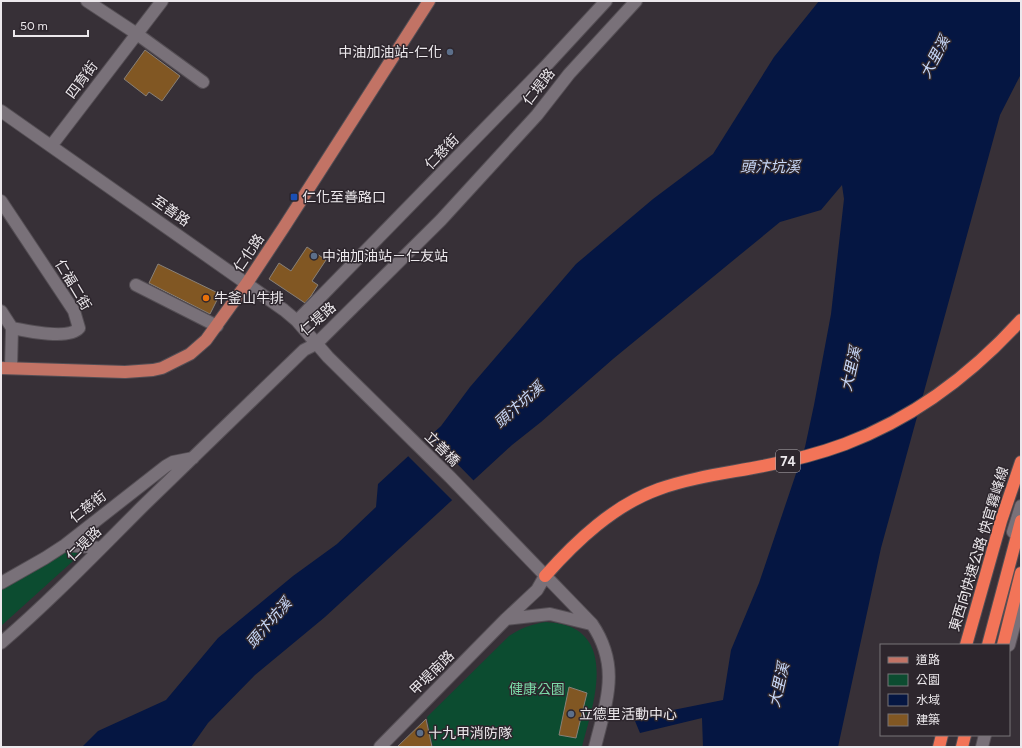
<svg xmlns="http://www.w3.org/2000/svg" width="1022" height="748" viewBox="0 0 1022 748" font-family="Figtree,'Noto Sans TC',sans-serif">
	<rect width="100%" height="100%" fill="#373037"/>
	<!-- green -->
	<path fill="#0c4c30" d="M73 551 83 552 1 626V588L60 554Z
		M546 622C556 623 566 624 575 629 614 651 590 714 582 747H433L427 717 509 636C521 628 532 624 546 622Z"/>
	<!-- water -->
	<path fill="#051642" d="M819 1H1021V74L1000 115 881 548 838 747H703L702 718 640 733 635 721 668 711 723 700 731 650 759 583 805 447 814 405 831 314 844 199 842 185 821 210 780 222 613 359 541 422 512 445 325 617 255 675 208 723 191 747H82L98 731 166 700 218 638 293 576 337 544 376 507 378 484 441 426 470 387 576 264 653 199 713 154 774 57Z"/>
	<!-- pier -->
	<path fill="#373037" d="M429 435 475 482 454 502 407 455Z"/>
	<!-- building -->
	<path fill="#815723" stroke="#888078" d="M145 50 180 76 162 101 149 92 146 96 124 79Z
		M307 247 326 260 312 281 318 285 311 296 305 303 269 279 279 263 291 271Z
		M158 264 220 294 210 314 149 283Z
		M569 687 587 693 576 738 559 735Z
		M426 719 432 747H397Z"/>
	<g fill="none" stroke-linecap="round" stroke-linejoin="round">
		<defs>
			<path id="minor" d="M87 1 137 34 203 82
				M1 111 284 310 297 321 328 357 450 477 592 624C621 667 606 702 595 747
				M51 146 162 1
				M1 201 74 311 79 328C69 340 27 331 12 328
				M136 285 217 326
				M1 311 12 328 11 368
				M297 321 545 67 606 1
				M1013 532 1021 506
				M65 545 101 548
				M1 583 45 558 65 545 166 466 173 462 193 458
				M506 619 550 614 591 624
				M1 643C51 600 96 553 143 506 196 454 250 402 304 350L316 344 441 220 537 115 569 74 636 1
				M1009 645 1021 599
				M380 747 506 619 537 590 545 576
				M982 747 985 735"/>
			<path id="major" d="M1 368 125 372 153 370 162 368 190 354 206 340 247 283 284 227 429 1"/>
			<path id="highway" d="M545 576C576 541 614 505 659 489 693 477 728 473 763 466 790 461 818 454 845 444 914 418 972 374 1021 320
				M966 645 1001 521 1021 462
				M988 645 1021 521
				M1003 645 1021 573
				M939 747 942 735
				M962 747 965 735"/>
		</defs>
		<!-- minor casing -->
		<use href="#minor" stroke="#544e54" stroke-width="14"/>
		<!-- major casing -->
		<use href="#major" stroke="#544e54" stroke-width="14"/>
		<!-- highway casing -->
		<use href="#highway" stroke="#544e54" stroke-width="14"/>
		<!-- minor -->
		<use href="#minor" stroke="#797179" stroke-width="12"/>
		<!-- major -->
		<use href="#major" stroke="#c27365" stroke-width="12"/>
		<!-- highway -->
		<use href="#highway" stroke="#f27458" stroke-width="12"/>
	</g>
	<!-- markers -->
	<g fill="#5c6f8a" stroke="#2d262d" stroke-width="1.5">
		<circle cx="450" cy="52" r="4"/>
		<circle cx="314" cy="256" r="4"/>
		<circle cx="571" cy="714" r="4"/>
		<circle cx="420" cy="733" r="4"/>
	</g>
	<rect fill="#1a4fb4" stroke="#2d262d" stroke-width="1.5" x="290" y="193" width="8" height="8" rx="2"/>
	<circle fill="#e8710a" stroke="#2d262d" stroke-width="1.5" cx="206" cy="298" r="4"/>
	<g text-anchor="middle" dominant-baseline="central" stroke-width="3" stroke-linejoin="round" paint-order="stroke">
		<!-- shield labels -->
		<rect fill="#2d262d" stroke="#b3aeb3" stroke-width="1" x="776" y="450" width="24" height="22" rx="3"/>
		<g font-size="13" font-weight="bold" fill="#ece8ec">
			<text x="788" y="461">74</text>
		</g>
		<!-- poi labels -->
		<g font-size="14" fill="#ece8ec" stroke="#2d262d" text-anchor="start">
			<text x="442" y="52" text-anchor="end">中油加油站-仁化</text>
			<text x="302" y="197">仁化至善路口</text>
			<text x="322" y="256">中油加油站－仁友站</text>
			<text x="214" y="298">牛釜山牛排</text>
			<text x="579" y="714">立德里活動中心</text>
			<text x="428" y="733">十九甲消防隊</text>
		</g>
		<!-- street labels -->
		<g font-size="14" fill="#ece8ec" stroke="#2d262d">
			<text transform="translate(82 80) rotate(-53)">四育街</text>
			<text transform="translate(539 87) rotate(-52)">仁堤路</text>
			<text transform="translate(442 152) rotate(-46)">仁慈街</text>
			<text transform="translate(171 211) rotate(35)">至善路</text>
			<text transform="translate(249 253) rotate(-56)">仁化路</text>
			<text transform="translate(73 285) rotate(59)">仁福二街</text>
			<text transform="translate(318 319) rotate(-41)">仁堤路</text>
			<text transform="translate(442 449) rotate(45)">立善橋</text>
			<text transform="translate(88 507) rotate(-38)">仁慈街</text>
			<text transform="translate(84 544) rotate(-45)">仁堤路</text>
			<text transform="translate(979 549) rotate(-73)">東西向快速公路 快官霧峰線</text>
			<text transform="translate(432 673) rotate(-45)">甲堤南路</text>
		</g>
		<!-- park labels -->
		<g font-size="14" fill="#7bdba8" stroke="#2d262d">
			<text x="537" y="689">健康公園</text>
		</g>
		<!-- water labels -->
		<g font-size="15" font-style="italic" fill="#c9d9f9" stroke="#2d262d">
			<text transform="translate(935 57) rotate(-62)">大里溪</text>
			<text x="770" y="167">頭汴坑溪</text>
			<text transform="translate(851 369) rotate(-77)">大里溪</text>
			<text transform="translate(519 405) rotate(-42)">頭汴坑溪</text>
			<text transform="translate(269 623) rotate(-49)">頭汴坑溪</text>
			<text transform="translate(779 685) rotate(-77)">大里溪</text>
		</g>
	</g>
	<!-- border -->
	<rect width="1022" height="748" fill="none" stroke="#ece8ec" stroke-width="4"/>
	<!-- legend -->
	<rect x="880" y="644" width="130" height="92" fill="#2d262d" stroke="#797479"/>
	<rect x="888" y="657" width="20" height="6" fill="#c27365" stroke="#797479"/>
	<text x="916" y="664" font-size="12" fill="#ece8ec">道路</text>
	<rect x="888" y="674" width="20" height="12" fill="#0c4c30" stroke="#797479"/>
	<text x="916" y="684" font-size="12" fill="#ece8ec">公園</text>
	<rect x="888" y="694" width="20" height="12" fill="#051642" stroke="#797479"/>
	<text x="916" y="704" font-size="12" fill="#ece8ec">水域</text>
	<rect x="888" y="714" width="20" height="12" fill="#815723" stroke="#797479"/>
	<text x="916" y="724" font-size="12" fill="#ece8ec">建築</text>
	<!-- scale -->
	<path d="M14 30v6h74v-6" fill="none" stroke="#ece8ec" stroke-width="2"/>
	<text x="20" y="30" font-size="12" fill="#ece8ec" stroke="#2d262d" stroke-width="3" paint-order="stroke">50 m</text>
</svg>
